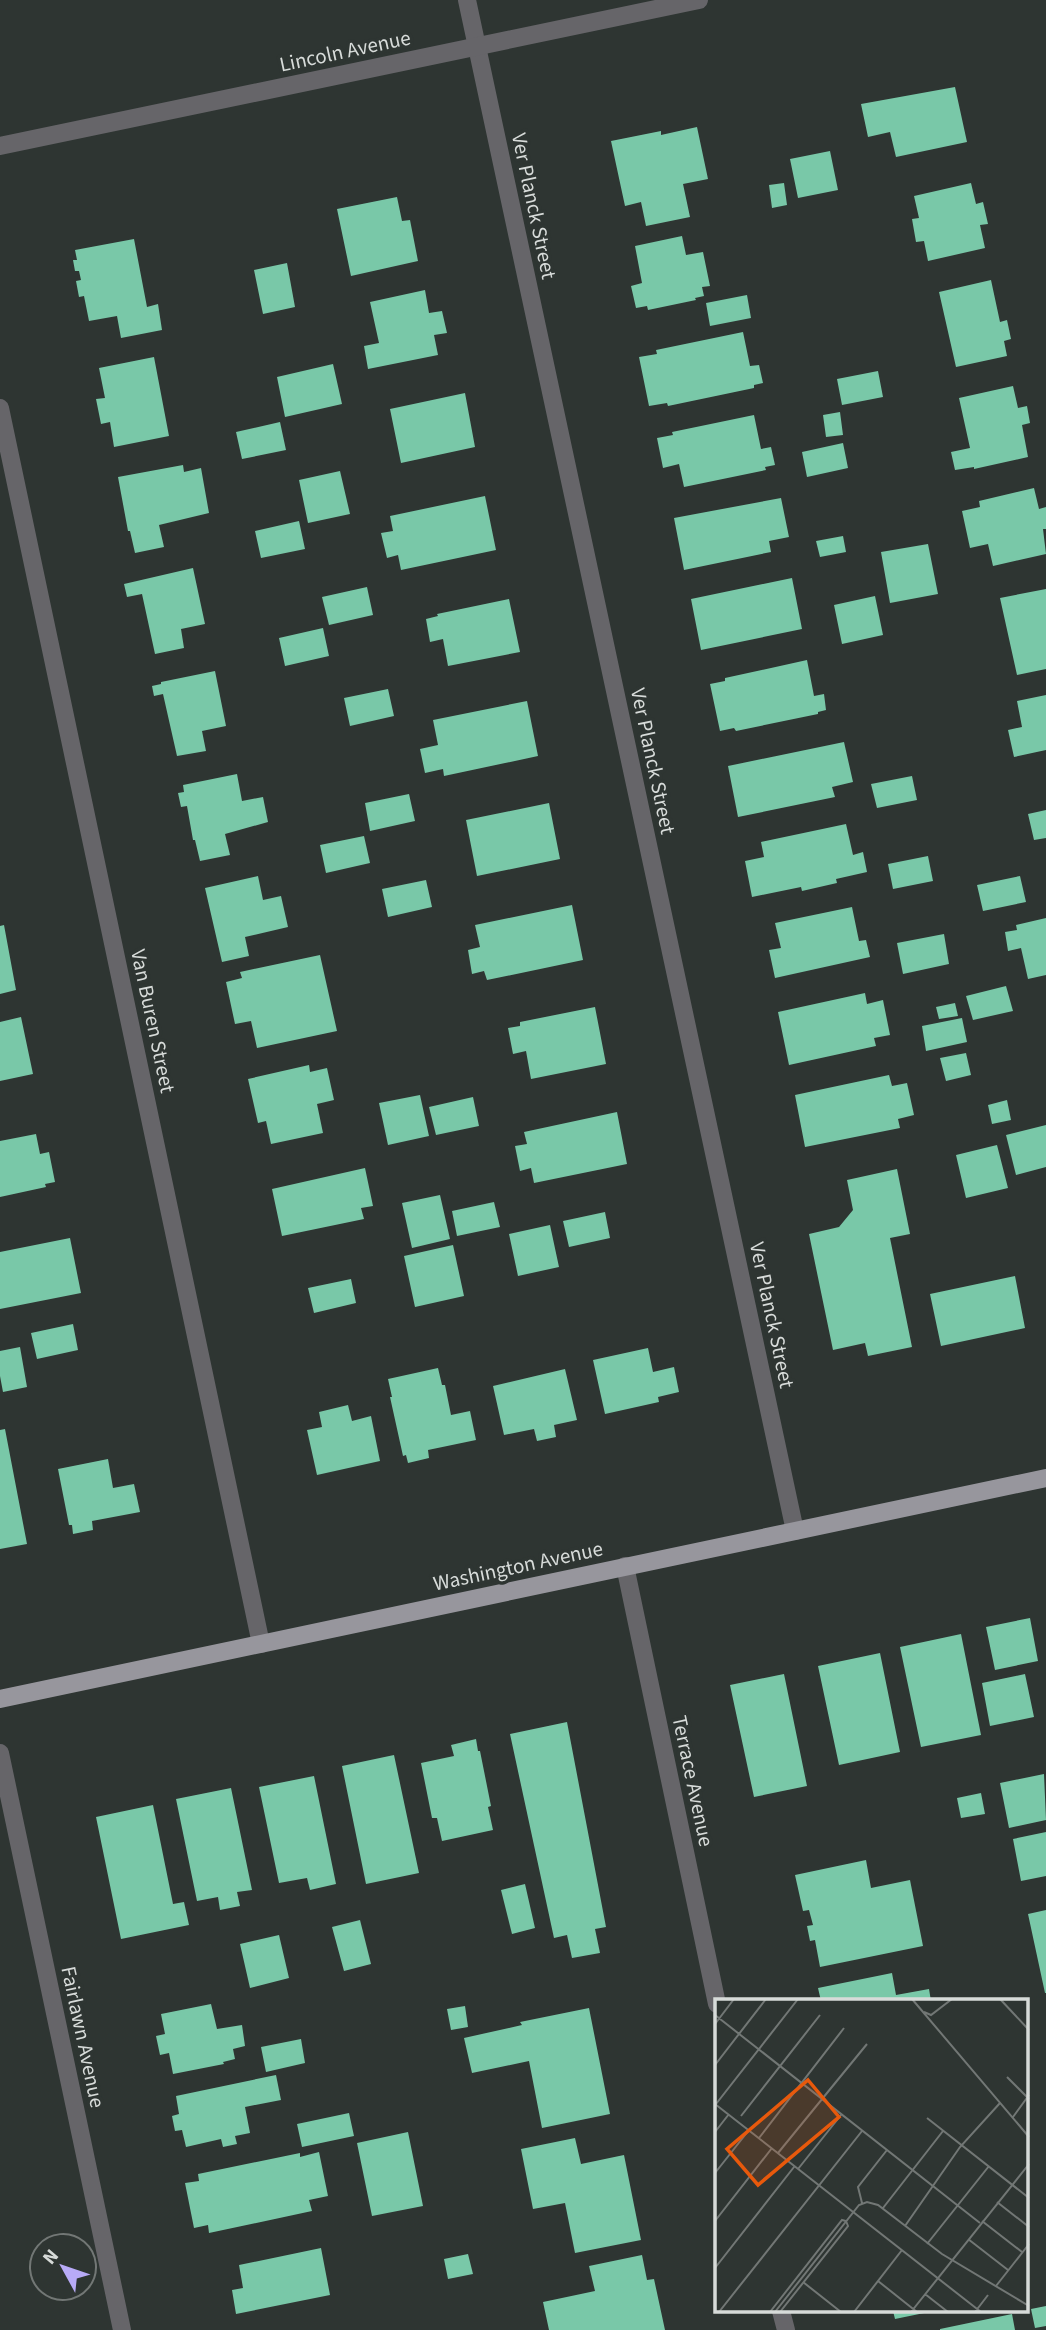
<svg xmlns="http://www.w3.org/2000/svg" width="1046" height="2330" viewBox="0 0 1046 2330" font-family="'Source Sans 3',sans-serif">
	<rect width="100%" height="100%" fill="#2e3532"/>
	<!-- building -->
	<path fill="#79c8a8" d="M955 87 967 142 896 157 890 132 868 137 861 104Z
		M697 127 708 179 683 184 690 217 646 226 641 202 625 206 611 141 661 131V135Z
		M830 151 838 190 798 198 790 159Z
		M784 183 787 205 772 208 769 185Z
		M971 183 976 204 983 202 988 224 980 225 985 248 928 261 924 241 916 242 912 219 919 218 914 196Z
		M397 197 402 221 410 220 418 261 351 276 337 209Z
		M682 236 686 255 703 252 710 286 702 287 704 296 695 298 696 300 648 310 647 306 636 308 631 286 642 283 635 246Z
		M134 239 147 307 158 304 162 330 121 338 117 316 89 321 84 296 79 297 76 281 81 280 79 271H75L73 260H77L75 250Z
		M287 263 295 307 263 314 254 270Z
		M991 280 1000 322 1007 320 1011 339 1004 341 1007 356 956 367 939 292Z
		M425 290 429 313 442 311 447 333 434 335 438 355 368 369 364 346 379 343 370 302Z
		M747 295 751 318 710 326 706 303Z
		M743 332 750 366 759 365 763 383 754 385V388L668 406 667 403 649 406 639 357 657 354 656 350Z
		M154 357 169 436 114 447 110 422 101 424 96 399 105 398 99 368Z
		M333 364 342 404 285 417 277 377Z
		M878 371 883 397 842 405 837 379Z
		M1013 386 1018 408 1027 406 1030 423 1022 425 1028 457 974 469V467L955 470 951 452 970 448 959 398Z
		M465 393 475 447 401 463 390 409Z
		M840 412 843 435 826 437 823 415Z
		M754 415 761 449 771 447 775 465 765 467 766 470 684 487 679 464 663 468 657 438 673 435 672 432Z
		M280 422 286 450 242 459 236 432Z
		M843 443 848 468 807 477 802 452Z
		M183 465 184 472 201 468 209 513 159 525 164 547 135 553 130 531H128L118 477Z
		M340 471 350 514 308 523 299 480Z
		M1034 488 1039 509 1046 507V529H1043L1046 554 993 566 988 544 970 548 962 511 980 507 979 501Z
		M485 496 496 550 401 570 398 555 387 558 381 533 393 531 390 516Z
		M781 498 789 537 769 541 771 552 684 570 674 518Z
		M299 521 305 549 261 558 255 531Z
		M843 536 846 552 820 557 816 541Z
		M928 544 938 594 890 603 881 552Z
		M193 568 205 624 181 629 184 648 155 654 142 594 127 597 124 584Z
		M792 578 802 629 701 650 691 599Z
		M367 587 373 615 329 625 322 597Z
		M1046 589V669L1017 675 1000 598Z
		M875 596 883 635 842 644 834 605Z
		M509 599 520 652 448 666 443 639 430 642 426 619 438 616 437 614Z
		M323 628 329 656 285 666 279 638Z
		M807 660 814 696 824 694 826 710 818 712V714L736 731 734 728 720 731 710 684 725 681V678Z
		M215 671 226 726 202 731 206 751 177 756 163 694 154 696 152 686 161 684V682Z
		M388 689 394 716 350 726 344 698Z
		M1046 695V750L1014 757 1008 730 1022 727 1017 701Z
		M527 701 538 756 444 776 443 769 425 773 420 749 438 745 433 720Z
		M844 742 853 782 832 787 835 797 738 817 728 766Z
		M237 774 242 801 263 797 268 822 225 834 230 855 200 861 195 840H193L187 806 181 807 178 793 184 792 183 785Z
		M912 776 917 800 877 808 871 784Z
		M409 794 415 821 370 831 365 803Z
		M549 803 560 859 477 876 466 820Z
		M1046 810V838L1034 840 1028 814Z
		M846 824 853 855 863 852 867 872 836 879 837 883 802 891 801 887 752 897 745 861 764 857 761 842Z
		M364 836 370 863 326 873 320 845Z
		M928 856 933 881 893 889 888 864Z
		M258 876 263 900 281 896 288 927 245 937 249 956 222 962 205 888Z
		M1020 876 1026 902 983 911 977 885Z
		M426 880 432 907 388 917 382 889Z
		M572 905 583 960 487 980 484 971 472 974 468 950 480 947 475 925Z
		M852 907 859 941 866 940 870 957 775 978 769 950 781 948 775 923Z
		M1046 918V975L1028 979 1021 948 1008 951 1005 932 1017 930 1016 925Z
		M4 925 16 990 0 994V926Z
		M944 934 949 964 903 974 897 943Z
		M320 955 337 1031 257 1048 251 1021 235 1024 226 982 242 978 240 972Z
		M1006 986 1013 1011 973 1020 966 996Z
		M865 993 867 1004 883 1000 890 1035 874 1038 876 1046 789 1065 778 1012Z
		M955 1003 958 1016 939 1019 936 1007Z
		M595 1007 606 1064 531 1079 526 1051 513 1054 508 1028 520 1026V1022Z
		M21 1017 33 1074 0 1081V1022Z
		M962 1018 967 1042 926 1051 922 1026Z
		M966 1053 971 1075 946 1081 940 1058Z
		M309 1065 310 1072 327 1068 334 1100 317 1104 323 1133 271 1144 266 1121 258 1123 248 1079Z
		M889 1075 892 1086 907 1083 914 1115 898 1119 900 1128 805 1147 795 1095Z
		M420 1095 429 1136 388 1145 379 1103Z
		M473 1097 479 1126 436 1135 429 1107Z
		M1007 1100 1011 1120 992 1124 988 1105Z
		M617 1112 627 1164 534 1183 531 1168 520 1171 515 1146 527 1144 524 1132Z
		M1046 1125V1167L1016 1175 1006 1135Z
		M36 1134 40 1154 49 1152 55 1182 45 1184 46 1187 0 1197V1141Z
		M997 1145 1008 1188 966 1198 956 1155Z
		M365 1168 373 1206 361 1208 364 1219 282 1236 272 1189Z
		M897 1169 910 1234 890 1238 912 1347 868 1356 865 1343 833 1350 809 1234 839 1227 853 1210 847 1180Z
		M440 1195 450 1239 412 1248 402 1203Z
		M494 1202 500 1227 457 1236 452 1211Z
		M605 1212 610 1238 569 1247 563 1221Z
		M550 1225 559 1267 518 1276 509 1234Z
		M70 1238 81 1293 0 1309V1252Z
		M453 1245 464 1296 415 1307 404 1256Z
		M1015 1276 1025 1328 941 1346 930 1294Z
		M351 1279 356 1303 314 1313 308 1288Z
		M73 1324 78 1350 37 1359 31 1333Z
		M20 1347 27 1387 3 1392 0 1376V1351Z
		M648 1348 653 1372 674 1367 679 1392 658 1397 659 1402 605 1414 593 1360Z
		M438 1368 442 1385H445L451 1415 470 1411 476 1440 428 1450 429 1458 408 1463 406 1455 403 1456 390 1397H392L388 1379Z
		M565 1369 577 1420 554 1425 556 1437 537 1441 534 1429 504 1435 493 1386Z
		M348 1405 352 1421 371 1416 380 1461 317 1475 307 1430 322 1427 319 1412Z
		M5 1429 27 1544 0 1549V1430Z
		M108 1459 113 1488 134 1484 140 1512 92 1521 93 1530 73 1534 72 1525H69L58 1469Z
		M1030 1618 1038 1661 995 1670 986 1627Z
		M961 1634 981 1735 921 1747 900 1647Z
		M880 1653 900 1752 839 1765 818 1666Z
		M784 1674 807 1786 754 1797 730 1685Z
		M1025 1674 1034 1717 990 1726 982 1683Z
		M567 1722 606 1927 595 1929 600 1953 572 1958 567 1935 554 1938 510 1734Z
		M476 1739 478 1751H480L491 1806 488 1807 493 1830 442 1841 437 1818H432L421 1763 454 1756 451 1745Z
		M394 1755 419 1873 366 1884 342 1766Z
		M1044 1774 1046 1820 1009 1828 1000 1783Z
		M314 1776 336 1884 310 1890 307 1878 279 1883 259 1787Z
		M231 1788 252 1890 237 1892 240 1906 220 1910 218 1897 197 1901 176 1799Z
		M981 1793 985 1814 961 1818 957 1798Z
		M153 1805 173 1904 184 1902 189 1925 121 1939 96 1817Z
		M1046 1832V1876L1021 1881 1013 1839Z
		M866 1860 871 1888 910 1880 923 1946 820 1967 815 1940 810 1941 807 1926 813 1925 809 1910 803 1911 795 1875Z
		M525 1884 535 1928 512 1934 501 1890Z
		M1046 1910V1993H1045L1028 1914Z
		M360 1920 371 1964 344 1971 332 1927Z
		M279 1935 289 1978 250 1988 240 1944Z
		M892 1973 896 1995 929 1989 931 2001H821L818 1988Z
		M211 2004 217 2029 242 2025 245 2046 233 2049 235 2059 223 2062 224 2064 173 2074 169 2053 160 2055 156 2036 165 2034 161 2014Z
		M465 2006 468 2027 451 2030 447 2009Z
		M589 2008 610 2114 542 2128 529 2061 472 2073 464 2038 522 2025 520 2022Z
		M301 2039 305 2063 266 2072 261 2047Z
		M276 2075 281 2100 245 2107 250 2133 235 2136 237 2144 223 2147 221 2139 186 2147 182 2130 175 2131 172 2116 179 2114 176 2096Z
		M349 2113 354 2136 302 2147 297 2124Z
		M408 2132 423 2206 372 2216 357 2143Z
		M575 2138 581 2164 624 2155 641 2240 575 2253 565 2203 533 2209 521 2149Z
		M319 2152 328 2196 309 2200 312 2211 209 2233 208 2225 194 2228 185 2183 199 2181 198 2174 300 2153V2157Z
		M321 2248 330 2295 236 2314 232 2290 243 2288 239 2265Z
		M468 2254 473 2274 448 2279 444 2259Z
		M642 2255 647 2280 654 2279 665 2330H549L543 2302 595 2291 589 2266Z
		M1046 2306V2326L1035 2328 1031 2309Z
		M893 2311H929V2312L895 2319Z
		M1012 2314 1015 2330H940V2329Z"/>
	<g fill="none" stroke-linecap="round" stroke-linejoin="round">
		<!-- minor -->
		<path stroke="#666569" stroke-width="18" d="M467 0 795 1531
			M0 408 261 1644
			M625 1566 717 2004
			M0 1753 122 2330
			M781 2311 786 2330"/>
		<!-- tertiary -->
		<path stroke="#666569" stroke-width="18" d="M0 146 699 0"/>
		<!-- primary -->
		<path stroke="#97969d" stroke-width="18" d="M0 1699 1046 1478"/>
	</g>
	<g text-anchor="middle" dominant-baseline="central" stroke-width="7" stroke-linejoin="round" paint-order="stroke">
		<!-- street labels -->
		<g font-size="21" fill="#d7dbd9" stroke="#2e3532">
			<text transform="translate(345 51) rotate(-12)">Lincoln Avenue</text>
			<text transform="translate(534 206) rotate(78)">Ver Planck Street</text>
			<text transform="translate(653 761) rotate(78)">Ver Planck Street</text>
			<text transform="translate(153 1021) rotate(78)">Van Buren Street</text>
			<text transform="translate(772 1315) rotate(78)">Ver Planck Street</text>
			<text transform="translate(518 1566) rotate(-12)">Washington Avenue</text>
			<text transform="translate(693 1781) rotate(78)">Terrace Avenue</text>
			<text transform="translate(83 2037) rotate(78)">Fairlawn Avenue</text>
		</g>
	</g>
	<!-- overview -->
	<g transform="translate(715 1999)">
		<rect width="313" height="313" fill="#2e3532"/>
		<path fill="none" stroke="#727775" stroke-width="2" d="M197 0 314 138M285 0 314 31M209 13 216 16 237 0M0 16 265 224M0 25 19 0M0 66 51 0M292 78 314 100M0 105 266 313M1 105 83 0M26 117 105 16M298 118 314 96M212 119 314 199M0 133 14 115M44 139 129 29M63 154 152 45M83 170 126 116M0 174 34 131M282 203 314 228M147 204 143 188 172 151M168 209 228 132M0 222 57 149M267 222 307 253M190 227 245 148 285 104M253 240 293 271M212 245 274 167M0 269 79 168M163 282 202 313M88 283 126 313M281 287 314 245M210 295 233 313M4 313 147 132M55 313 127 221 131 222 133 227 65 313M60 313 144 206 152 203 163 206 227 255 314 307M139 313 187 251M196 313 314 165M260 313 273 296"/>
		<path fill="#e8590c" fill-opacity="0.15" stroke="#e8590c" stroke-width="3.5" d="M93 81 124 118 43 186 12 150Z"/>
		<rect width="313" height="313" fill="none" stroke="#d7dbd9" stroke-width="3.5"/>
	</g>
	<!-- north arrow -->
	<g transform="translate(63 2267) rotate(310)"><circle r="33" fill="#2e3532" stroke="#727775" stroke-width="2"/>
	<path d="M0-5L12 26L0 18L-12 26Z" fill="#b8abf7"/>
	<text y="-10" font-size="19" font-weight="bold" text-anchor="middle" fill="#d7dbd9">N</text>
	</g>
</svg>
